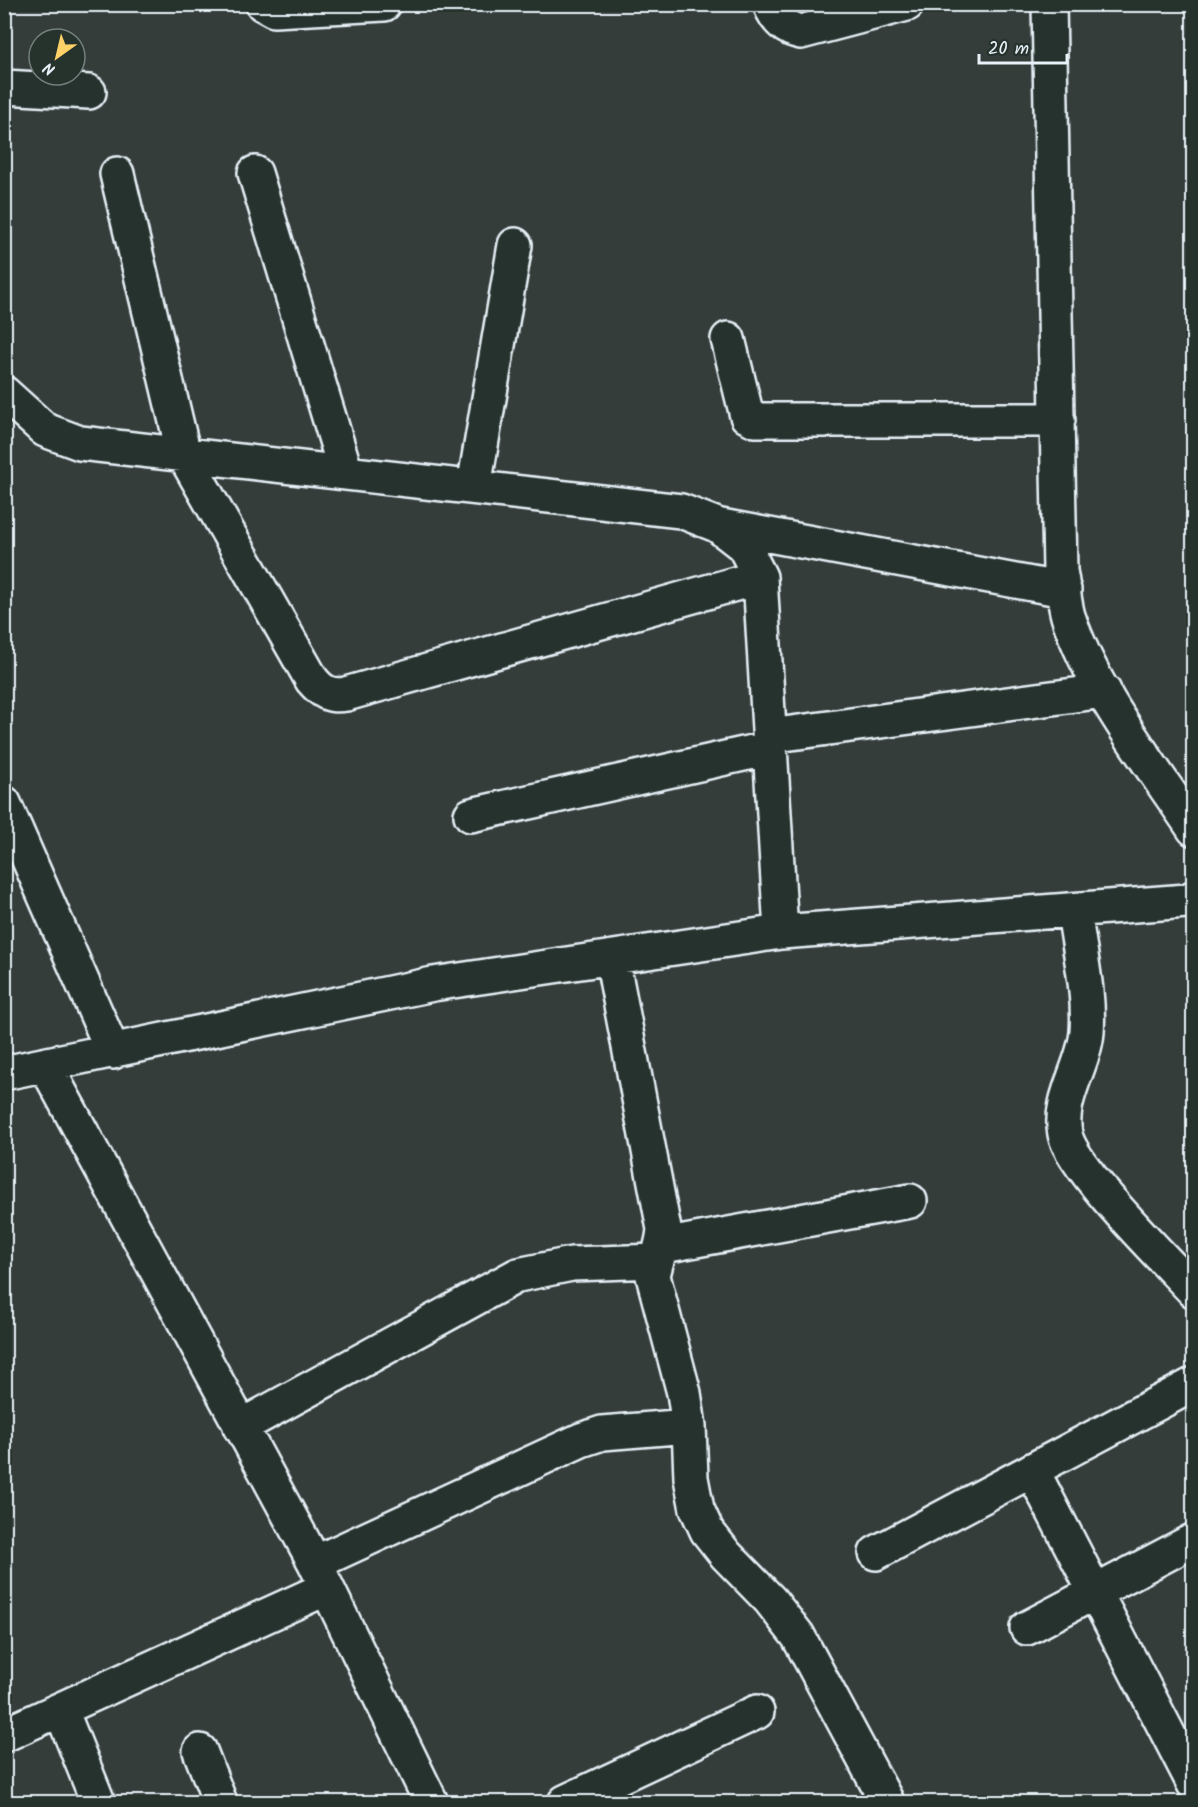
<svg xmlns="http://www.w3.org/2000/svg" width="1198" height="1807" viewBox="0 0 1198 1807" font-family="Kalam,sans-serif">
	<rect width="100%" height="100%" fill="#343d3a"/>
	<filter id="ink" filterUnits="userSpaceOnUse"><feTurbulence type="fractalNoise" baseFrequency=".0167" numOctaves="2"/><feDisplacementMap in="SourceGraphic" scale="12" xChannelSelector="R" yChannelSelector="G"/><feConvolveMatrix kernelMatrix="1 2 1 2 8 2 1 2 1" color-interpolation-filters="sRGB"/></filter>
	<g filter="url(#ink)">
		<g fill="none" stroke-linecap="round" stroke-linejoin="round">
			<defs>
				<path id="minor" d="M263 4 274 10 384 4
					M770 4C776 20 785 29 801 32L907 4
					M1049 4 1060 571C1063 585 1064 602 1068 616 1093 691 1150 763 1194 829
					M4 87 89 92
					M255 173 346 473
					M117 174 184 455 312 680C322 692 330 697 346 694L760 577
					M728 339 747 416 755 420H1058
					M4 393 45 430 80 443 681 511 717 525 744 546 760 577 781 932
					M474 487 515 245
					M721 526 1064 590
					M769 736 1104 691
					M4 803 113 1052
					M471 815 770 748
					M1074 910C1079 950 1090 992 1087 1032 1084 1066 1058 1099 1065 1134 1071 1167 1166 1261 1194 1291
					M612 958 664 1229C663 1247 656 1259 653 1276L684 1393 689 1426 691 1478 697 1509 707 1531 726 1555 770 1600 798 1636 887 1802
					M46 1066 315 1563 431 1802
					M4 1073 433 984 781 932 1187 901 1194 897
					M663 1246 910 1201
					M240 1427 518 1275 572 1264 656 1261
					M1032 1470 1194 1784
					M876 1553 1194 1384
					M315 1563 581 1440 602 1433 689 1426
					M1027 1628 1194 1540
					M61 1710 98 1802
					M4 1735 327 1588
					M200 1751 220 1802
					M565 1802 757 1712"/>
			</defs>
			<!-- minor casing -->
			<use href="#minor" stroke="#e8f1f8" stroke-width="38"/>
			<!-- minor -->
			<use href="#minor" stroke="#26332d" stroke-width="33"/>
		</g>
	</g>
	<!-- margin -->
	<rect width="1198" height="1807" fill="none" stroke="#26332d" stroke-width="24"/>
	<rect x="12" y="12" width="1174" height="1783" fill="none" stroke="#e8f1f8" stroke-width="2" filter="url(#ink)"/>
	<!-- north arrow -->
	<g transform="translate(57 57) rotate(214)"><circle r="28" fill="#26332d" stroke="#747f7e" stroke-width="1.5"/>
	<path d="M0-4.5L10 22L0 15L-10 22Z" fill="#ffd166"/>
	<text y="-9" font-size="16" font-weight="bold" text-anchor="middle" fill="#e8f1f8">N</text>
	</g>
	<!-- scale -->
	<path d="M979 54v9h88v-9" fill="none" stroke="#e8f1f8" stroke-width="3"/>
	<text x="988" y="54" font-size="18" fill="#e8f1f8" stroke="#26332d" stroke-width="4.5" paint-order="stroke">20 m</text>
</svg>
